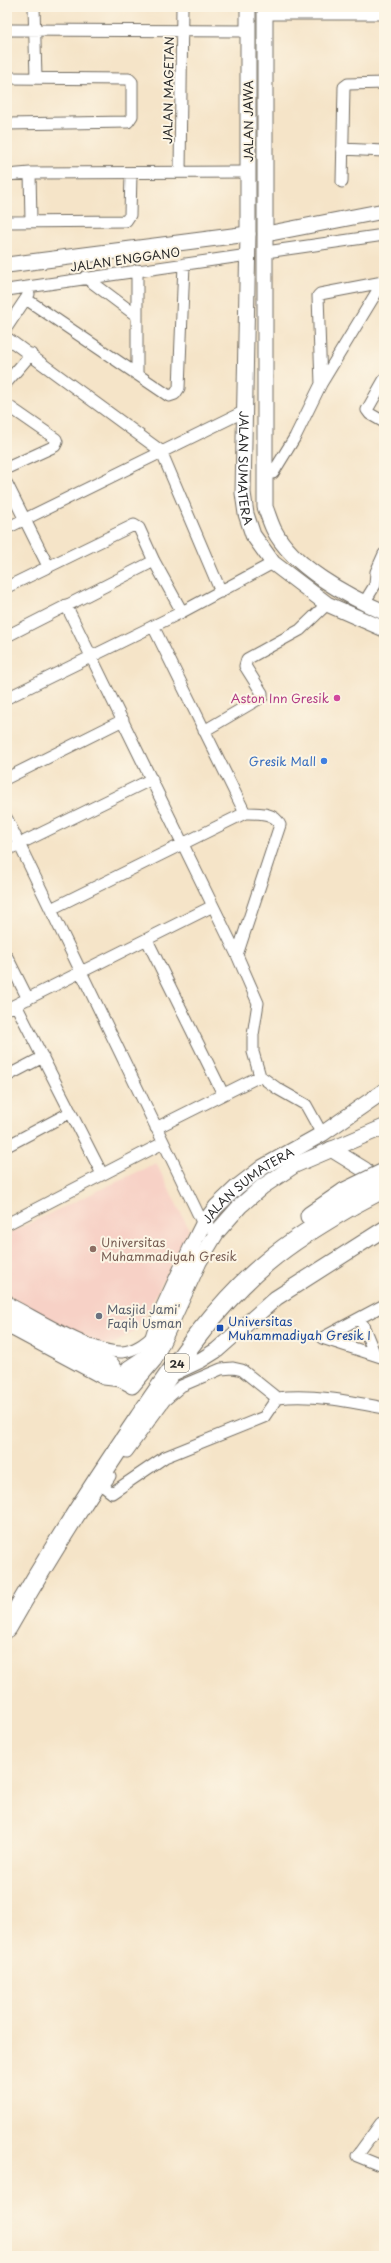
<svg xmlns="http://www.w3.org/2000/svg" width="391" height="2263" viewBox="0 0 391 2263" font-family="'Playpen Sans',sans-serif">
	<rect width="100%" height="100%" fill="#fcf5e5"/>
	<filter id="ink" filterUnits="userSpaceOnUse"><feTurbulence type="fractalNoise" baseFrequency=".025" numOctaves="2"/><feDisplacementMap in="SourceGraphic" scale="8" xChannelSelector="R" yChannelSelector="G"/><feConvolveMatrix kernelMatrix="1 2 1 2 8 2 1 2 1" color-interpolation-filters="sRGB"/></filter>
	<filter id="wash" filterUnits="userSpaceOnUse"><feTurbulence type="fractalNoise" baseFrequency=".012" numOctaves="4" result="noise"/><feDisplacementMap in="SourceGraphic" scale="16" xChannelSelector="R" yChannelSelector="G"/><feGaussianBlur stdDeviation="0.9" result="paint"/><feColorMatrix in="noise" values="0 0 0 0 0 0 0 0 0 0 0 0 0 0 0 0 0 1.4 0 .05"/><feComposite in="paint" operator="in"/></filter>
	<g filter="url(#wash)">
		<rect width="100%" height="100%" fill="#f5e4c8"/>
		<!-- built -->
		<path fill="#f7d1c6" d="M156 1163 189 1229 149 1309 135 1330 113 1345H103L58 1324 10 1297 7 1291V1234Z"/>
	</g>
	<g filter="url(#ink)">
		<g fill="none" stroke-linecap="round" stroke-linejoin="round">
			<!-- secondary-tunnel -->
			<path stroke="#cdbfa9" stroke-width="15" stroke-dasharray="15 8" stroke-linecap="butt" d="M372 1182 384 1202"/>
			<defs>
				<path id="street" d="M34 7 36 78
					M265 14H384
					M7 30 248 31
					M7 78 129 79 132 82V116L128 122 7 124
					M342 149 384 151
					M180 172 182 7
					M30 173 31 221
					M7 175 30 173 248 172
					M342 182 344 87 348 84 384 83
					M7 222 126 221 130 215 131 173
					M266 252 384 235
					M85 277 137 316
					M7 290 248 255
					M26 299 169 396 175 394 179 388 184 264
					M7 327 29 294
					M7 338 161 451 221 592
					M137 374V270
					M384 380 367 410 370 414 384 422
					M7 382 31 354
					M321 384 318 296 320 294 383 282
					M7 405 56 439 57 442 55 446 7 468
					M265 473H273L295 437 321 384 384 280
					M7 484 48 566
					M7 528 245 411
					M7 587 134 525 139 528 154 561 182 612
					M364 603 375 585 376 572 384 554
					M66 605 237 955 258 1003 253 1035V1052L260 1076 278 1089 306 1105 322 1134
					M153 626 245 813
					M7 636 154 561
					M7 698 182 612 273 563
					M204 731 262 697V693L245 666 247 659 300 630 327 604
					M7 778 123 720
					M7 819 203 1224 217 1232
					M7 850 152 779
					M51 909 245 813C257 813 275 812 280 825L237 955
					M147 940 223 1094
					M7 957 28 999
					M16 1005 102 1174
					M7 1009 213 906
					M7 1076 43 1057
					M156 1128 260 1076
					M7 1146 71 1112
					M7 1224 163 1143
					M7 1300 10 1304C38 1318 92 1353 122 1352 135 1351 145 1343 154 1335
					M384 1305 322 1338 384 1358
					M360 1318 375 1355
					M127 1452 165 1400 181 1386 221 1369 233 1368 242 1370 277 1398C313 1394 348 1401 384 1408
					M110 1476 103 1486 112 1493 165 1457 264 1417 277 1398
					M384 2124 381 2123 357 2156 384 2167"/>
				<g id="secondary">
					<path id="s1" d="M248 7V234L243 493 246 514 253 535 273 563 327 604 384 629"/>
					<path d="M265 7V507C268 514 270 522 274 530 293 567 347 596 384 612"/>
					<path d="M266 234 384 211"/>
					<path d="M7 265 248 234"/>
					<path d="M331 1149 365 1170"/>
					<path d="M7 1310 112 1365 121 1379 128 1383"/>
					<path d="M7 1325 104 1377 121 1379"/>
					<path d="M169 1375 201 1360 217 1350 276 1298 384 1229"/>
					<path id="s2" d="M121 1379 129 1368 147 1356 160 1315 191 1248 203 1224 216 1207 237 1187 263 1167 322 1134 384 1091"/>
					<path d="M132 1386 154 1360 199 1262 217 1232 240 1206 262 1187 295 1165 384 1127"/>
				</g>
				<path id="highway" d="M310 1216 345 1192
					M7 1628C48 1556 92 1487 139 1418 176 1364 215 1305 267 1262 293 1240 322 1223 352 1205"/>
			</defs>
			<!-- street casing -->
			<use href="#street" stroke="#726c62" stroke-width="13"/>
			<!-- secondary casing -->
			<use href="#secondary" stroke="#726c62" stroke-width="17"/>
			<!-- highway casing -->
			<use href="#highway" stroke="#726c62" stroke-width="21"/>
			<!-- street -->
			<use href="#street" stroke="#fff" stroke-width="11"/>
			<!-- secondary -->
			<use href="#secondary" stroke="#fff" stroke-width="15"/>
			<!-- highway -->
			<use href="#highway" stroke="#fff" stroke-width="19"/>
			<defs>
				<path id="highway-bridge" d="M345 1192 384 1173
					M352 1205 384 1188"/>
			</defs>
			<!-- highway-bridge casing -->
			<use href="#highway-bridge" stroke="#726c62" stroke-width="21" stroke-linecap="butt"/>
			<!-- highway-bridge -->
			<use href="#highway-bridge" stroke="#fff" stroke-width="19"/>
		</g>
	</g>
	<!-- markers -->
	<circle fill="#d1479c" stroke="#fcf5e5" stroke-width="1.5" cx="337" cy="698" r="4"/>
	<circle fill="#3f7fe0" stroke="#fcf5e5" stroke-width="1.5" cx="324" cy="761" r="4"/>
	<circle fill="#8d6e63" stroke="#fcf5e5" stroke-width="1.5" cx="93" cy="1249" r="4"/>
	<circle fill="#6b7280" stroke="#fcf5e5" stroke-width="1.5" cx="99" cy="1316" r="4"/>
	<rect fill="#1a4fb4" stroke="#fcf5e5" stroke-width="1.5" x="216" y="1324" width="8" height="8" rx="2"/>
	<g text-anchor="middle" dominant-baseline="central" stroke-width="4" stroke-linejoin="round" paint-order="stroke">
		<!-- shield labels -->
		<rect fill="#fcf5e5" stroke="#6a6863" stroke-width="1" x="165" y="1354" width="24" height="18" rx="3"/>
		<g font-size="11" font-weight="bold" fill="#2b2b2b">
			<text x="177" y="1363">24</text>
		</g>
		<!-- street labels -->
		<g font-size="12" fill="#2b2b2b" stroke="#fcf5e5">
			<text transform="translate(168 90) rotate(-89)">JALAN MAGETAN</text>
			<text transform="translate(248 121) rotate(-90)">JALAN JAWA</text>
			<text transform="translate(125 259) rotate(-8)">JALAN ENGGANO</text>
			<text stroke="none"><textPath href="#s1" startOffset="461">JALAN SUMATERA</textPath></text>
			<text stroke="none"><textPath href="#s2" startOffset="239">JALAN SUMATERA</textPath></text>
		</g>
		<!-- hotel labels -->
		<g font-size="12" fill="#b23c85" stroke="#fcf5e5" text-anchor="end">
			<text x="329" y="698">Aston Inn Gresik</text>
		</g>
		<!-- shop labels -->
		<g font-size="12" fill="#366cbe" stroke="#fcf5e5" text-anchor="end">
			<text x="316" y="761">Gresik Mall</text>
		</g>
		<!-- education labels -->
		<g font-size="12" fill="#785e54" stroke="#fcf5e5" text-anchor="start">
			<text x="101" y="1242">Universitas<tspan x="101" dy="14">Muhammadiyah Gresik</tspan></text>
		</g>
		<!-- worship labels -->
		<g font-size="12" fill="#5b616d" stroke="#fcf5e5" text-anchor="start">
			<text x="107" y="1309">Masjid Jami'<tspan x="107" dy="14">Faqih Usman</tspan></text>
		</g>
		<!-- transit labels -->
		<g font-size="12" fill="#164399" stroke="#fcf5e5" text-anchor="start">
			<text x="228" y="1321">Universitas<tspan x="228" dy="14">Muhammadiyah Gresik I</tspan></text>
		</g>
	</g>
	<!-- margin -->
	<rect width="391" height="2263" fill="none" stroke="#fcf5e5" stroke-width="24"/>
</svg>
